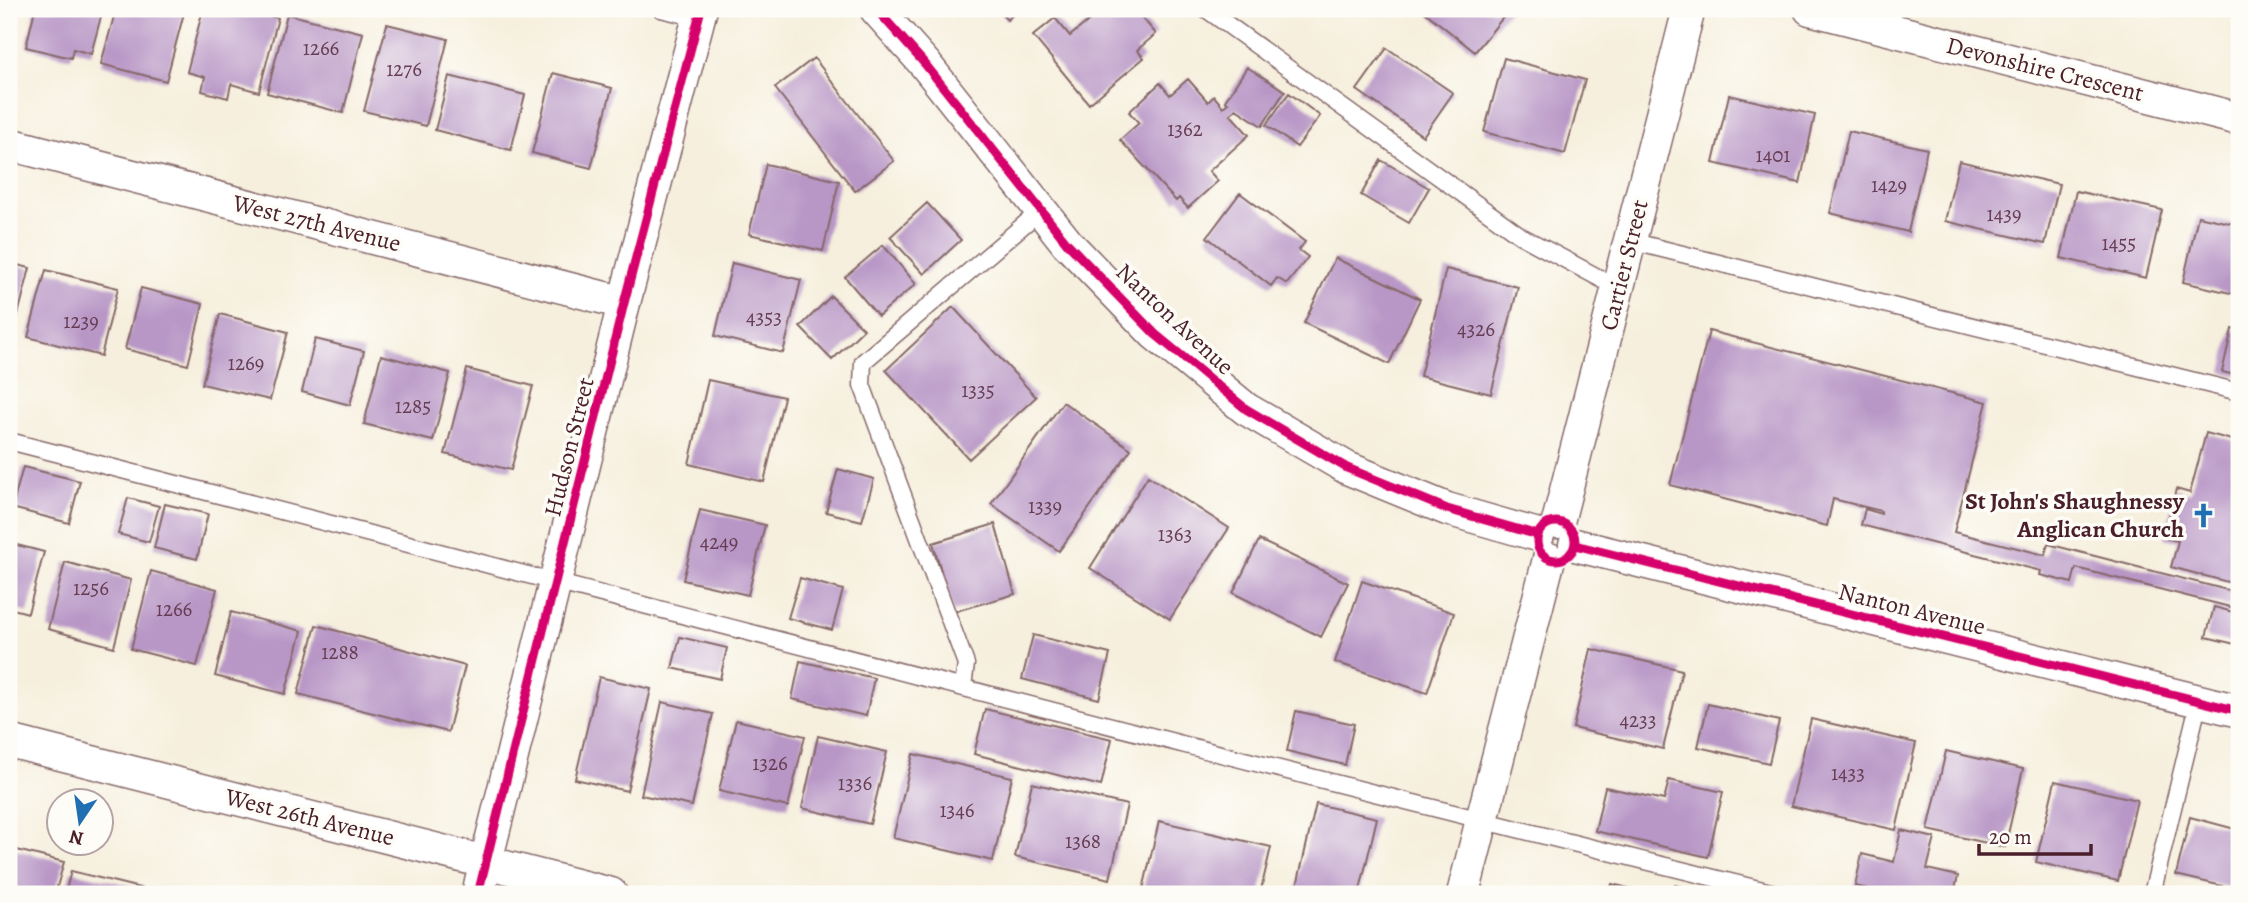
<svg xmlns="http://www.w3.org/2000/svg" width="2248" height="903" viewBox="0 0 2248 903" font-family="Alegreya,serif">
	<rect width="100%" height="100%" fill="#fdfcf7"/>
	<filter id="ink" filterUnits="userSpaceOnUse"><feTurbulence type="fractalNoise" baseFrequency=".0143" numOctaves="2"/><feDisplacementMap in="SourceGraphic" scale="14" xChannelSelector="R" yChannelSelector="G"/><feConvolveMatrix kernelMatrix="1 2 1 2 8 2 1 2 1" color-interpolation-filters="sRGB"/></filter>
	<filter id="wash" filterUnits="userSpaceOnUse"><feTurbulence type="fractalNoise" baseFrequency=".00686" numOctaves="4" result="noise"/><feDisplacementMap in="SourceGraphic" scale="28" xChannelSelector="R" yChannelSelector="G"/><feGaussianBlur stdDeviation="1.57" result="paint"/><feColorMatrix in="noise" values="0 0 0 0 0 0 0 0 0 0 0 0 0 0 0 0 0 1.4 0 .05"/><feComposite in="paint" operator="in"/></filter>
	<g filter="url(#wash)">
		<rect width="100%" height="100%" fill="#f6efdd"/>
		<g id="blocks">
			<!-- building -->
			<path fill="#b896c6" d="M35 9H103L91 54 73 49 71 58 26 47Z
				M116 9H185L166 81 101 64Z
				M203 9H242L278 18 259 92 231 84 228 98 202 91 205 77 187 72Z
				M997 9H1019L1007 20Z
				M1103 9H1135L1156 34 1137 50 1144 58 1089 104 1033 36 1055 18 1070 36Z
				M1421 9H1510L1475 52Z
				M287 14 363 33 343 113 267 93Z
				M387 24 448 39 426 126 364 111Z
				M1387 48 1453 93 1423 136 1357 90Z
				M814 58 894 161 855 191 775 88Z
				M1504 58 1585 80 1565 154 1484 132Z
				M1247 67 1285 91 1262 126 1236 109 1230 114 1249 135 1209 171 1218 181 1188 208 1179 198 1176 201 1120 140 1139 123 1129 112 1160 83 1170 95 1188 79 1208 102 1214 96 1223 107 1228 103 1225 101Z
				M553 73 612 88 591 168 532 153Z
				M449 76 525 95 511 150 435 130Z
				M1289 93 1320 116 1297 147 1266 125Z
				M1729 95 1815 115 1800 183 1713 163Z
				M1849 131 1927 149 1908 232 1830 213Z
				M1381 160 1429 188 1409 223 1361 195Z
				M1959 161 2059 184 2045 244 1945 221Z
				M766 164 839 181 823 251 749 234Z
				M2076 191 2162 210 2146 278 2061 258Z
				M1240 193 1305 242 1299 250 1308 257 1287 284 1277 278 1271 286 1207 237Z
				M927 203 961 240 924 274 890 237Z
				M2198 216 2239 225V295L2183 282Z
				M883 245 916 284 878 316 845 277Z
				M1335 258 1420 299 1389 364 1304 323Z
				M9 263 30 268 12 338H9Z
				M732 263 801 280 783 353 715 336Z
				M1446 269 1518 287 1491 394 1420 376Z
				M46 270 118 288 101 356 28 337Z
				M141 288 203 304 188 365 125 349Z
				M831 296 864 329 832 360 800 327Z
				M953 307 1036 397 969 459 886 370Z
				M220 314 288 332 270 400 202 384Z
				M2232 329 2239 331V376L2222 372Z
				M1709 331 1987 402 1954 532 2045 555 2048 544 2239 593V645L2206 637 2214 607 2233 612 2234 608 2076 568 2072 583 2040 575 2041 571 1861 525 1865 509 1881 514V511L1833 499 1827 526 1670 485Z
				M315 339 364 351 350 405 302 392Z
				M381 355 450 373 433 441 364 424Z
				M467 369 533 386 511 470 445 454Z
				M708 380 784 397 764 482 689 464Z
				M1063 402 1131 449 1059 551 991 504Z
				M2206 433 2239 442V585L2171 567 2178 541 2164 538 2176 489 2190 493Z
				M23 467 80 481 69 523 12 508Z
				M838 469 874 479 862 521 826 512Z
				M1148 476 1229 528 1170 619 1090 568Z
				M128 498 159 506 149 542 118 534Z
				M165 504 208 514 197 559 154 548Z
				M700 510 765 525 748 595 683 580Z
				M995 524 1015 594 953 612 933 543Z
				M1259 540 1348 583 1321 637 1233 593Z
				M9 543 44 552 28 613 9 608Z
				M65 562 131 580 114 647 48 629Z
				M151 571 217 589 197 666 131 649Z
				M800 578 843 590 832 630 788 618Z
				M1362 581 1454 613 1427 693 1335 662Z
				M231 612 302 631 285 694 215 676Z
				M316 625 465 666 448 732 298 694Z
				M1033 635 1110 654 1099 699 1022 679Z
				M680 637 727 648 720 679 672 668Z
				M1591 649 1682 670 1663 749 1573 728Z
				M800 661 874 678 866 716 792 699Z
				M599 677 651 689 627 791 575 779Z
				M662 702 713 714 692 806 641 795Z
				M1708 704 1779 721 1769 763 1698 747Z
				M985 709 1112 739 1101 786 974 754Z
				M1296 711 1354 724 1345 765 1287 751Z
				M1811 719 1916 743 1896 830 1791 806Z
				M736 720 805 736 788 807 719 791Z
				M818 736 887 752 870 824 802 808Z
				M1946 751 2023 769 2005 847 1928 830Z
				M913 754 1012 777 993 861 893 838Z
				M1669 780 1723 792 1708 857 1595 831 1605 787 1664 800Z
				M2055 781 2137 800 2118 881 2036 862Z
				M1032 783 1127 805 1110 879 1015 857Z
				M1316 804 1377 818 1359 894H1295Z
				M2190 817 2239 830V890L2176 875Z
				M1159 821 1271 847 1260 894H1142Z
				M1901 830 1935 838 1927 869 1958 876 1954 894H1890L1855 886 1862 854 1894 862Z
				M9 848 64 862 55 894H9Z
				M71 871 144 889 143 894H65Z
				M1612 884 1649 893V894H1609Z
				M1675 885 1708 893V894H1673Z
				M154 888 175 893 174 894H152Z"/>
		</g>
	</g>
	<g filter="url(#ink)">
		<use href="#blocks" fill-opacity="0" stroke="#866869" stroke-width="2"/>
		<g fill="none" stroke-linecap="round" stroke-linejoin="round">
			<defs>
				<path id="service" d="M661 9 698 18
					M1206 9 1521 236 1618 288
					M1630 241 2239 392
					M9 441C599 592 1187 749 1779 894
					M963 687 966 664 862 385 863 362 1040 211
					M2152 894 2199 701"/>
				<path id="minor" d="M876 9 925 64 1067 243 1155 334 1246 409 1347 468 1447 509 1538 535
					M1810 9 2239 119
					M9 144 624 303
					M1558 522 1689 9
					M1575 545 2239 711
					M9 741 611 894
					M478 894 624 303 701 9
					M1463 894 1549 559"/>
			</defs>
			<!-- service casing -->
			<use href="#service" stroke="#866869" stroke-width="19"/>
			<!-- minor casing -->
			<use href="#minor" stroke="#866869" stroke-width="35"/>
			<!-- service -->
			<use href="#service" stroke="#fff" stroke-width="16"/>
			<!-- minor -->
			<use href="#minor" stroke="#fff" stroke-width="32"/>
			<defs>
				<path id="cycleway" d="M876 9 925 64 1067 243 1155 334 1246 409 1347 468 1447 509 1538 535
					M1537 541a19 19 0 1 1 38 0a19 19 0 1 1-38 0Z
					M1575 545 2239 711
					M478 894 624 303 701 9"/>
			</defs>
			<!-- cycleway casing -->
			<use href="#cycleway" stroke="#fdfcf7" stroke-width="13"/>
			<!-- cycleway -->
			<use href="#cycleway" stroke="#d6006c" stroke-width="9"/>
		</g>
	</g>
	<!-- icons -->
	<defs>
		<symbol id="church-bare" viewBox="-9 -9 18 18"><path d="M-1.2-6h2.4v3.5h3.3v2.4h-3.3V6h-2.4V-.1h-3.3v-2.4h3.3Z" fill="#1f6fb2" stroke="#fdfcf7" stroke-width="2.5" paint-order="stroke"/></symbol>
	</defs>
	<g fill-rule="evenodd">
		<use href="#church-bare" x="2186" y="498" width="35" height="35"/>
	</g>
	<g text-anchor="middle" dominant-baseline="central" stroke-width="7" stroke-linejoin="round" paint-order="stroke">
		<!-- number labels -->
		<g font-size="21" fill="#663d52">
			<text x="321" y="48">1266</text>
			<text x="404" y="69">1276</text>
			<text x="1185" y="129">1362</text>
			<text x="1773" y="155">1401</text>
			<text x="1889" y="185">1429</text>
			<text x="2004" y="214">1439</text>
			<text x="2119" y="243">1455</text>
			<text x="764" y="317">4353</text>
			<text x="81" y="321">1239</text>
			<text x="1476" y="329">4326</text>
			<text x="246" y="363">1269</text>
			<text x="978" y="390">1335</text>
			<text x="413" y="406">1285</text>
			<text x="1045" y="506">1339</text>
			<text x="1175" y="534">1363</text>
			<text x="719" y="542">4249</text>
			<text x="91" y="588">1256</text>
			<text x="174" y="609">1266</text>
			<text x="340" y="652">1288</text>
			<text x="1638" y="720">4233</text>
			<text x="770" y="763">1326</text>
			<text x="1848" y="773">1433</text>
			<text x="855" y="783">1336</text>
			<text x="957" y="810">1346</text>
			<text x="1083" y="841">1368</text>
		</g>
		<!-- street labels -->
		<g font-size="24" fill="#4a1f2b" stroke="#fdfcf7">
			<text transform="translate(2045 69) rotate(14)">Devonshire Crescent</text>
			<text transform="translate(317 223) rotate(14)">West 27th Avenue</text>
			<text transform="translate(1624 265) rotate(-76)">Cartier Street</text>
			<text transform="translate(1175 319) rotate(43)">Nanton Avenue</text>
			<text transform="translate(569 447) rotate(-76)">Hudson Street</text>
			<text transform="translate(1912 609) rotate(14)">Nanton Avenue</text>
			<text transform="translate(310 817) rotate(14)">West 26th Avenue</text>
		</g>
		<!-- poi labels -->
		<g font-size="24" font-weight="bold" fill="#4a1f2b" stroke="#fdfcf7" text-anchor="end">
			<text x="2184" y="501">St John's Shaughnessy<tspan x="2184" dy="28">Anglican Church</tspan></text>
		</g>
	</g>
	<!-- margin -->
	<rect width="2248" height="903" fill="none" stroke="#fdfcf7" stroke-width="35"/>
	<!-- north arrow -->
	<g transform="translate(80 822) rotate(193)"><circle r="33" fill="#fdfcf7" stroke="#b5a4a5" stroke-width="2"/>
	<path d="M0-5L12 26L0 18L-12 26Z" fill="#1f6fb2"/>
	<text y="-10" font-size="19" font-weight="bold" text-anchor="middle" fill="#4a1f2b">N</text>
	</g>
	<!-- scale -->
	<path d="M1979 844v10h112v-10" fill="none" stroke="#4a1f2b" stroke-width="3.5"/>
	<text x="1989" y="844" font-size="21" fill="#4a1f2b" stroke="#fdfcf7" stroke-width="5" paint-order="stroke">20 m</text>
</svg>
